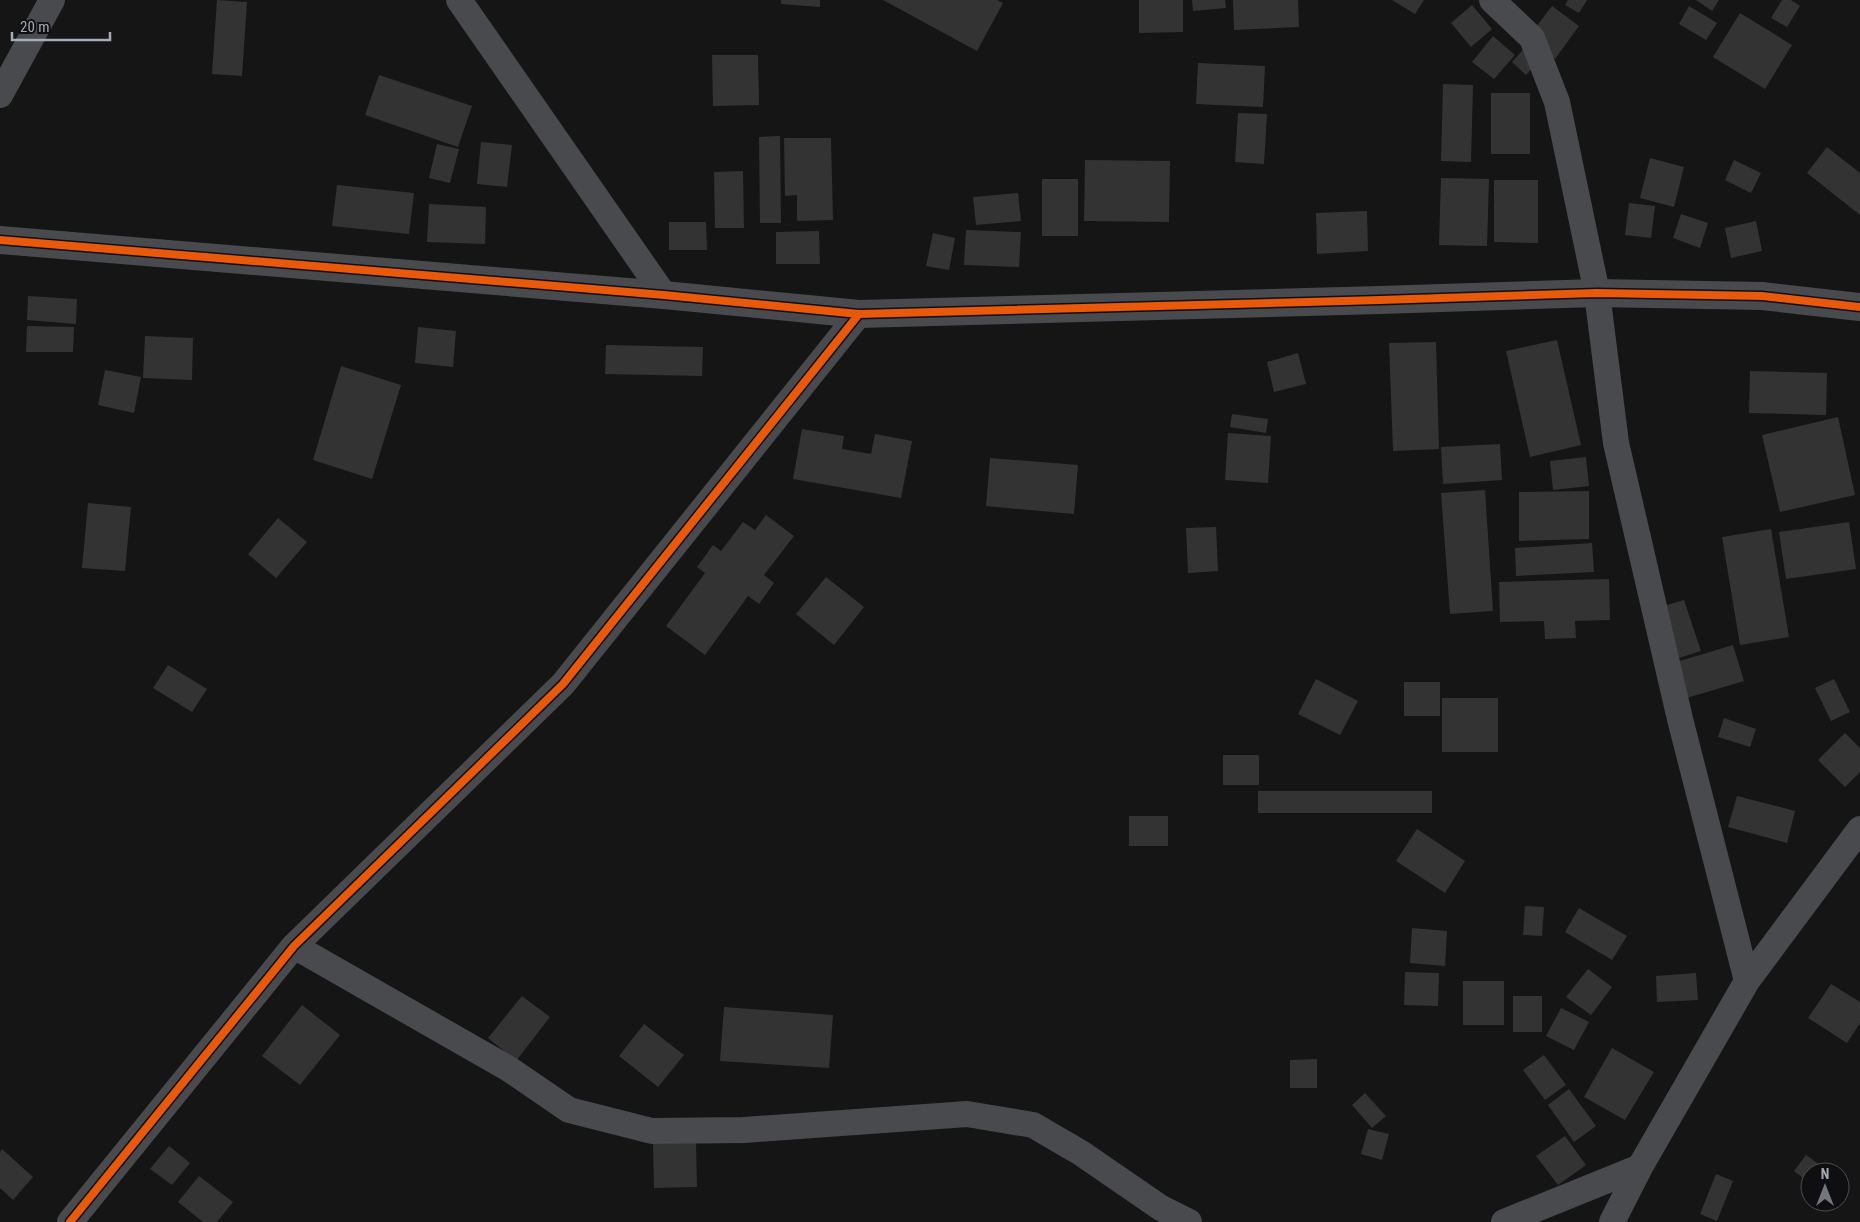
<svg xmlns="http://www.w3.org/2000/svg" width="1860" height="1222" viewBox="0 0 1860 1222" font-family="'Roboto Condensed',sans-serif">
	<rect width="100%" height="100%" fill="#151515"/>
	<!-- building -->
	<path fill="#333334" d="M217 0 247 2 242 76 212 74Z
		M781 0H820V7L781 4Z
		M883 0H997L1003 3 977 51Z
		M1139 0H1183V32L1139 33Z
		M1192 0H1225L1226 8 1193 11Z
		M1233 0H1298L1299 27 1234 30Z
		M1392 0H1424L1415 14Z
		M1568 0H1587L1579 13 1565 5Z
		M1696 0H1719L1712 11Z
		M1782 0H1791L1800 6 1787 27 1771 18Z
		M1472 5 1492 29 1471 47 1451 23Z
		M1552 6 1579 26 1555 59 1527 39Z
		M1689 6 1717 23 1706 40 1679 24Z
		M1740 13 1792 45 1765 89 1713 57Z
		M1493 36 1515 55 1494 79 1472 62Z
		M1528 44 1542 57 1526 75 1512 62Z
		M712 55H758L759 105 713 106Z
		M1198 63 1265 66 1263 107 1196 104Z
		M379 75 472 106 458 147 365 115Z
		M1443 84 1473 85 1471 162 1441 161Z
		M1491 93H1530V154H1491Z
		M1238 113 1267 114 1264 164 1235 162Z
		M780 136 781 223H760L759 137Z
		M784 138H831L833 220 797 221V195L785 196Z
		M481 142 512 145 507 187 477 184Z
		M437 144 459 149 450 183 429 178Z
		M1827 147 1860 173V215L1807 173Z
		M1650 158 1684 167 1674 207 1640 198Z
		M1085 160 1170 161 1169 222 1084 221Z
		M1734 160 1761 173 1751 193 1725 180Z
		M743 171 744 228H715L714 172Z
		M1441 178 1489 179 1487 246 1439 245Z
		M1042 179H1078V236H1042Z
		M1494 180H1538V243L1494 242Z
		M337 185 414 193 409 234 332 226Z
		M1018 193 1021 221 976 225 973 197Z
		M1629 203 1655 206 1651 238 1625 235Z
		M429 204 486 207 485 244 427 242Z
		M1367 211 1368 251 1317 254 1316 213Z
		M1681 214 1708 223 1700 248 1673 238Z
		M1756 221 1762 251 1731 258 1725 228Z
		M669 222H706L707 250H669Z
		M966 230 1021 232 1019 267 964 265Z
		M819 231 820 264H776V232Z
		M933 233 955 238 949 270 926 266Z
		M28 296 77 299 76 324 27 320Z
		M27 326 74 327 73 352H26Z
		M418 327 456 331 453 367 415 363Z
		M145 336 193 338 192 380 143 378Z
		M1557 340 1581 445 1530 457 1506 351Z
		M1436 342 1439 449 1393 451 1389 343Z
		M606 345 703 347 702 376 605 374Z
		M1298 353 1306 384 1274 392 1267 362Z
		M341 366 401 385 372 479 313 460Z
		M105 370 141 377 134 413 98 405Z
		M1750 371 1827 373 1826 415 1749 413Z
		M1232 414 1268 419 1266 433 1230 427Z
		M1838 417 1855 495 1780 512 1762 435Z
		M802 429 844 436 842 449 871 454 875 434 912 441 901 498 793 479Z
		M1228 433 1271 436 1268 483 1225 480Z
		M1500 444 1502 480 1443 484 1441 447Z
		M1586 457 1589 486 1553 490 1550 461Z
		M990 458 1078 465 1074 514 986 506Z
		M1485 490 1493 611 1450 614 1441 493Z
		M1589 491V539L1519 541V492Z
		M88 503 131 507 125 571 82 568Z
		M766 515 794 536 764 575 774 583 759 604 748 596 705 655 666 626 705 573 697 567 713 545 721 551 743 522 755 530Z
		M278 518 307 542 276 578 248 554Z
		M1849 522 1856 569 1786 579 1779 532Z
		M1216 527 1218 571 1188 573 1186 528Z
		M1771 529 1789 637 1740 645 1722 537Z
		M1592 543 1594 572 1516 576 1515 548Z
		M826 577 864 607 834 645 796 614Z
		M1609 579 1610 620 1575 621 1576 638 1545 639 1544 621 1500 622 1499 582Z
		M1684 600 1701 651 1676 659 1660 607Z
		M1733 645 1744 681 1683 699 1673 663Z
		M168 665 207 689 192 712 153 688Z
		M1316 679 1358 701 1340 735 1298 714Z
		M1834 679 1850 712 1831 721 1815 688Z
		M1404 682H1440V716H1404Z
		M1442 698H1498V752H1442Z
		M1724 718 1756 729 1750 747 1718 737Z
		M1845 733 1860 748V772L1845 787 1818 760Z
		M1223 755H1259V785H1223Z
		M1258 791H1432V813H1258Z
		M1737 796 1795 811 1787 843 1728 827Z
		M1129 816H1168V846H1129Z
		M1417 829 1465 861 1445 893 1396 861Z
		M1525 906 1544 907 1542 936 1523 935Z
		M1579 908 1627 936 1612 960 1565 932Z
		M1412 928 1447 931 1445 966 1410 963Z
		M1588 969 1612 987 1591 1015 1566 997Z
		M1405 972 1439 973 1438 1006 1404 1005Z
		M1696 973 1698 1000 1657 1002 1656 976Z
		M1463 981H1504V1025H1463Z
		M1831 984 1860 1002V1023L1847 1043 1808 1018Z
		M522 996 550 1017 516 1061 488 1038Z
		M1513 996H1542V1032H1513Z
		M302 1005 340 1035 300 1085 262 1056Z
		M724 1007 833 1015 829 1068 720 1061Z
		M1561 1008 1589 1022 1574 1050 1546 1036Z
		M644 1024 684 1055 658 1087 619 1056Z
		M1612 1048 1654 1072 1625 1120 1584 1097Z
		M1544 1055 1566 1085 1545 1100 1523 1070Z
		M1317 1059V1088H1290V1060Z
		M1569 1089 1596 1126 1574 1142 1548 1105Z
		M1365 1093 1386 1116 1372 1128 1352 1105Z
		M1368 1129 1389 1134 1382 1160 1361 1154Z
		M1565 1136 1586 1165 1558 1185 1536 1156Z
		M696 1143 697 1187 654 1188 653 1144Z
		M169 1146 190 1163 172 1185 150 1169Z
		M2 1149 33 1177 13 1200 0 1188V1152Z
		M1806 1155 1830 1172H1810V1183L1794 1171Z
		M1716 1174 1733 1181 1717 1221 1700 1214Z
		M199 1176 233 1202 217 1222H203L178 1202Z"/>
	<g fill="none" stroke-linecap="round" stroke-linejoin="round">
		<!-- minor -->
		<path stroke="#484a4e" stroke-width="26" d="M459 0 664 295
			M1492 0 1532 38 1557 102 1597 293 1616 443 1680 719 1747 981
			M0 95 52 0
			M294 946 509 1069 569 1110 652 1131 744 1130 967 1114 1033 1125 1081 1153 1161 1208 1189 1222
			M70 1222 294 946 563 684 859 314
			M1504 1222 1640 1167
			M1612 1222 1640 1167 1747 981 1860 829"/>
		<!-- tertiary -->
		<path stroke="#484a4e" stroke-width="28" d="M0 240 664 295 859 314 1380 300 1597 293 1762 296 1860 307"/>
		<defs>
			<path id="cycleway" d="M0 240 664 295 859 314 1380 300 1597 293 1762 296 1860 307
				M70 1222 294 946 563 684 859 314"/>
		</defs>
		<!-- cycleway casing -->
		<use href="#cycleway" stroke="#0f0f11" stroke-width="11"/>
		<!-- cycleway -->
		<use href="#cycleway" stroke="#e8590c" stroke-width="8"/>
	</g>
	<!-- north arrow -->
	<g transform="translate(1825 1187)"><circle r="24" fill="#0f0f11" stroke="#4b4d53"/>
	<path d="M0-4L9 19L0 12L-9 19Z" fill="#73767e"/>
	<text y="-8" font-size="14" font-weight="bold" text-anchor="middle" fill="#a5abb7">N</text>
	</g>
	<!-- scale -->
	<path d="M12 32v8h98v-8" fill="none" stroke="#a5abb7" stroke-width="2.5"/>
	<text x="20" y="32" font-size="15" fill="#a5abb7" stroke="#0f0f11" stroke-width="4" paint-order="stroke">20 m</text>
</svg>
